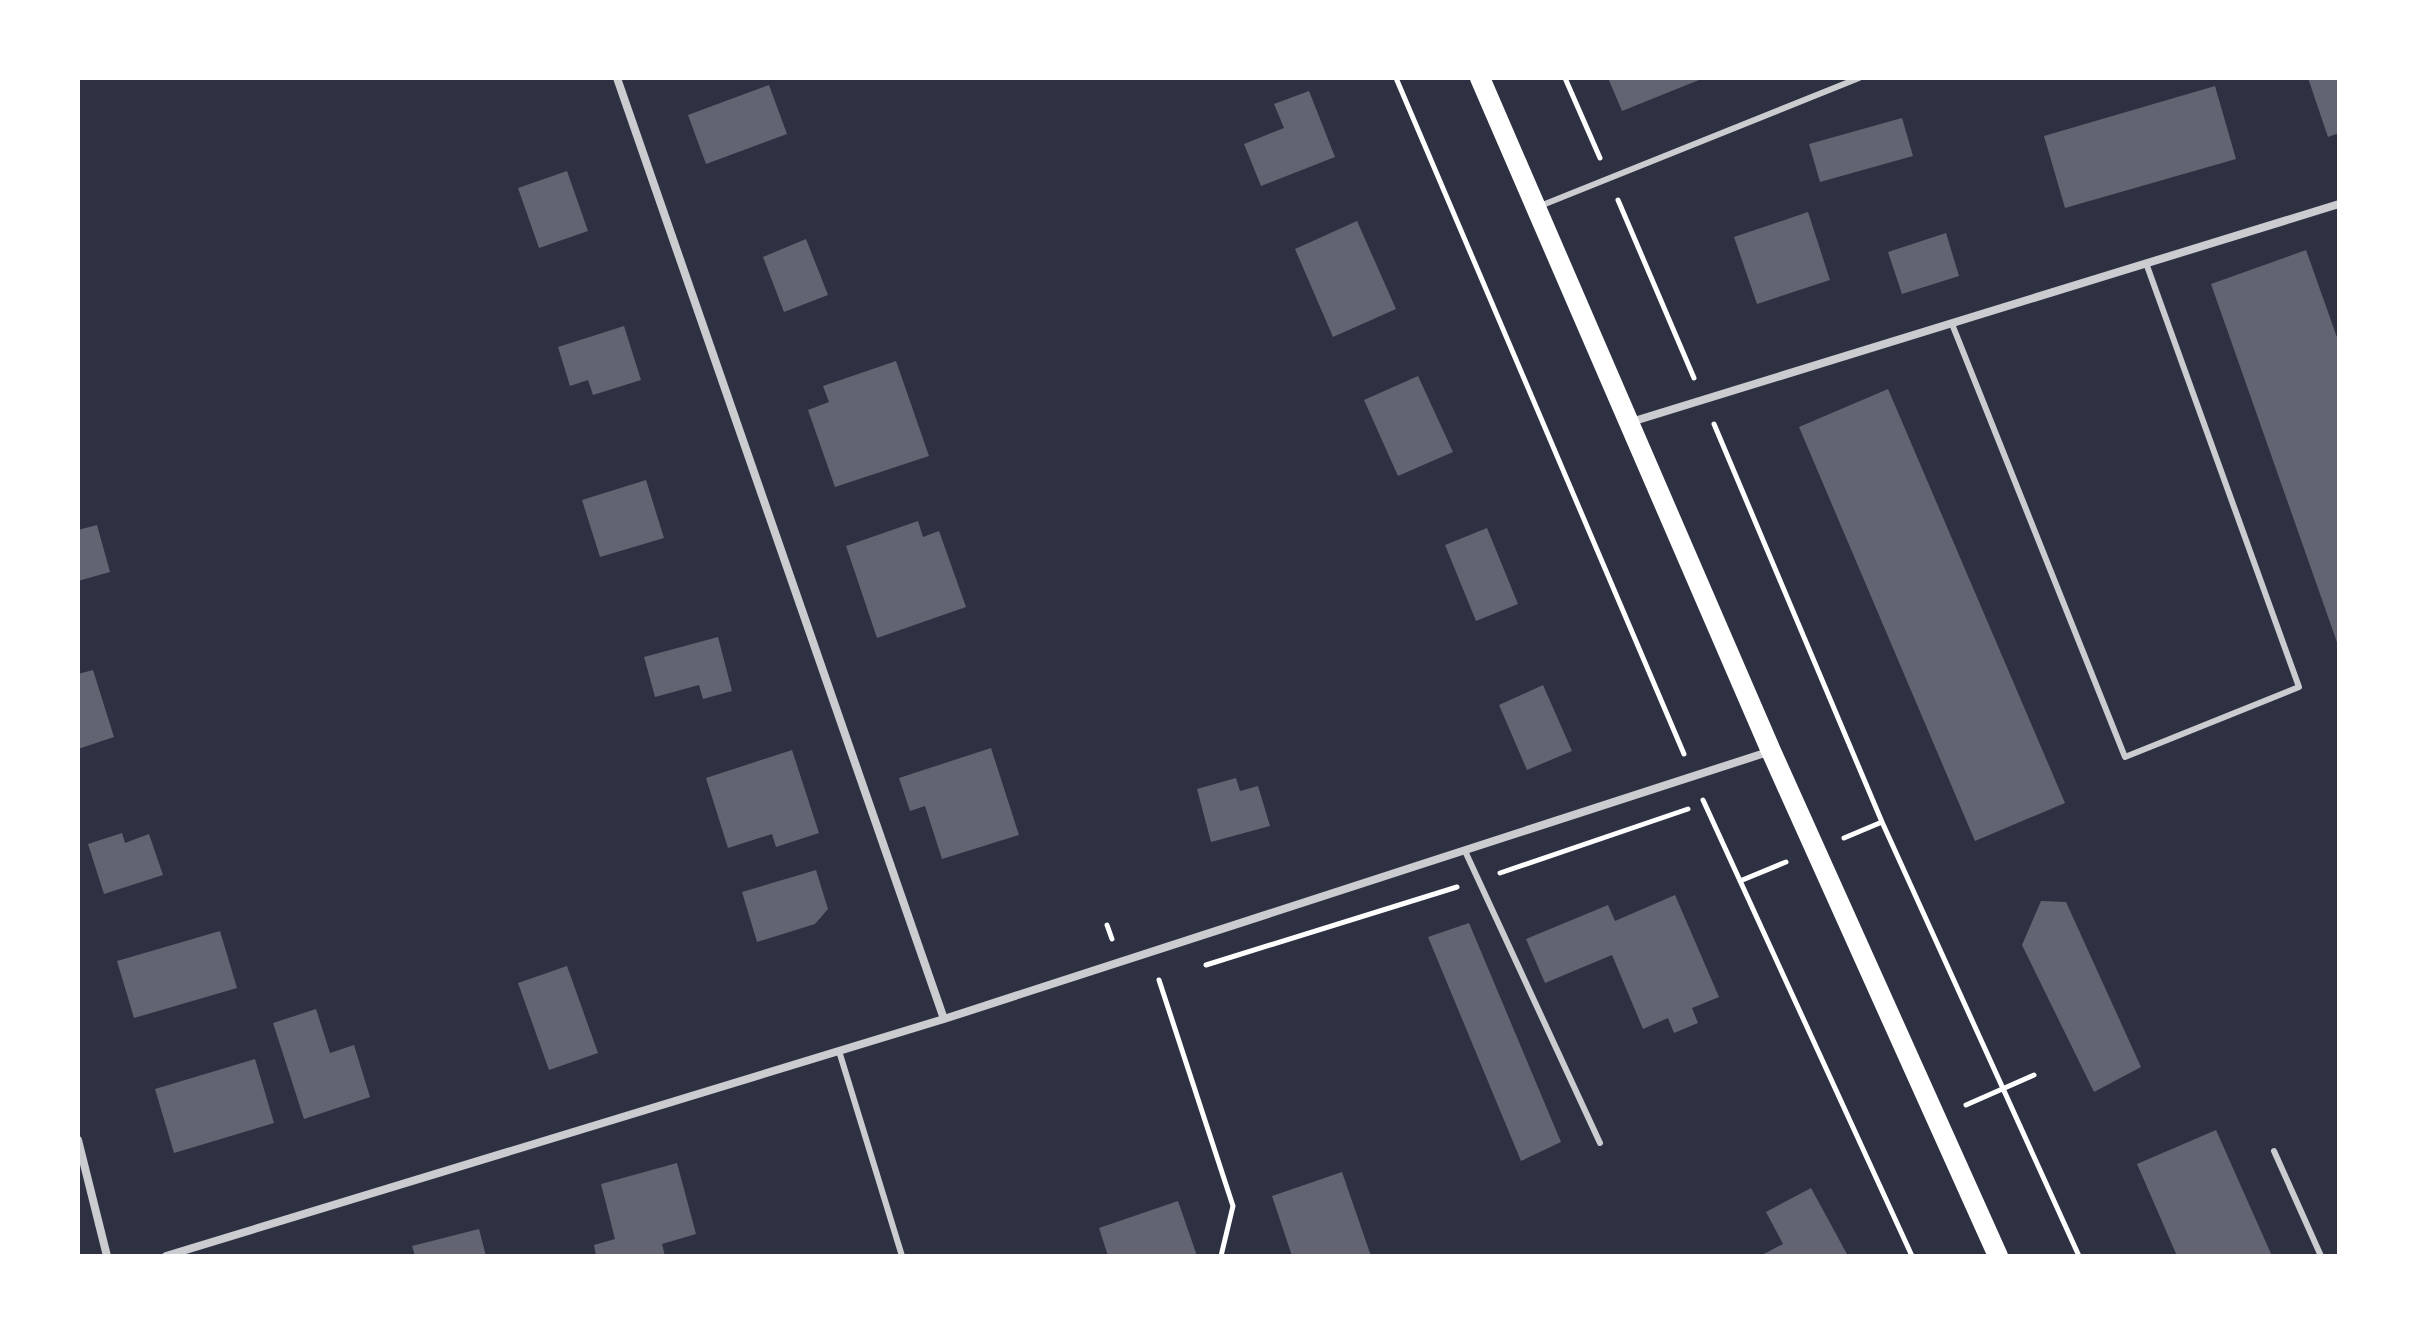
<svg xmlns="http://www.w3.org/2000/svg" width="2417" height="1334" viewBox="0 0 2417 1334" font-family="Roboto,sans-serif">
	<rect width="100%" height="100%" fill="#2d3142"/>
	<!-- building -->
	<path fill="#626471" d="M1608 78H1704L1622 111Z
		M2308 78H2339V133L2328 137Z
		M769 85 787 134 706 164 688 115Z
		M2215 86 2236 159 2065 208 2044 136Z
		M1309 91 1335 157 1261 186 1244 144 1284 128 1274 104Z
		M1902 118 1913 156 1820 182 1809 144Z
		M567 171 588 231 539 248 518 188Z
		M1808 212 1830 280 1757 304 1734 237Z
		M1357 221 1396 309 1333 337 1295 249Z
		M1946 233 1959 276 1902 294 1888 252Z
		M806 239 828 295 784 312 763 257Z
		M2306 250 2339 343V648L2211 284Z
		M624 326 641 380 593 395 588 380 570 386 558 347Z
		M896 361 929 456 835 487 808 410 829 402 823 386Z
		M1418 376 1453 452 1398 476 1364 400Z
		M1888 389 2065 803 1975 841 1799 427Z
		M646 480 664 538 600 557 582 500Z
		M918 521 923 537 939 531 966 607 877 638 846 546Z
		M97 525 110 572 78 581V530Z
		M1487 528 1518 604 1476 621 1445 545Z
		M718 637 732 691 703 699 699 685 655 697 644 657Z
		M93 670 114 737 78 749V674Z
		M1543 685 1572 751 1527 770 1499 705Z
		M991 748 1019 835 942 859 925 806 910 811 899 778Z
		M792 750 819 833 776 847 772 834 728 848 706 778Z
		M1236 778 1240 791 1258 786 1270 826 1211 842 1197 789Z
		M122 833 125 843 149 834 163 875 104 894 88 844Z
		M816 870 828 909 815 924 757 942 742 892Z
		M1675 895 1719 997 1692 1008 1698 1023 1674 1033 1668 1018 1643 1029 1612 955 1545 983 1526 939 1608 905 1615 921Z
		M2041 901 2066 902 2141 1067 2094 1092 2022 945Z
		M1469 923 1561 1142 1521 1161 1428 937Z
		M220 931 237 988 134 1018 117 961Z
		M567 966 598 1053 549 1070 518 983Z
		M316 1009 330 1053 354 1045 370 1097 304 1119 273 1023Z
		M255 1059 274 1123 174 1153 155 1089Z
		M2216 1130 2272 1256H2177L2137 1164Z
		M677 1163 696 1234 662 1244 665 1256H596L594 1245 615 1239 601 1184Z
		M1342 1172 1371 1256H1292L1272 1196Z
		M1811 1188 1848 1256H1760L1783 1244 1766 1212Z
		M1178 1201 1197 1256H1108L1099 1228Z
		M479 1229 486 1256H415L412 1246Z"/>
	<g fill="none" stroke-linecap="round" stroke-linejoin="round">
		<!-- path -->
		<path stroke="#fff" stroke-width="5" d="M1396 78 1684 754
			M1565 78 1600 158
			M1618 200 1694 378
			M1714 424 1882 822 1844 838
			M1703 800 1912 1256
			M1882 822 2079 1256
			M1500 873 1688 809
			M1740 881 1786 862
			M1107 925 1112 939
			M1206 965 1457 887
			M1159 980 1233 1206 1221 1256
			M1966 1105 2034 1075"/>
		<!-- service -->
		<path stroke="#caccd0" stroke-width="6" d="M1540 206 1859 78
			M1952 324 2125 757 2299 687 2146 263
			M1465 851 1600 1143
			M839 1051 902 1256
			M2274 1151 2321 1256"/>
		<!-- minor -->
		<path stroke="#caccd0" stroke-width="8" d="M617 78 944 1019
			M1631 422 2339 204
			M78 1140 107 1256
			M166 1256 944 1019 1771 751"/>
		<!-- primary -->
		<path stroke="#fff" stroke-width="20" d="M1480 78 1771 751 1998 1256"/>
	</g>
	<!-- border -->
	<rect width="2417" height="1334" fill="none" stroke="#ffffff" stroke-width="160"/>
</svg>
